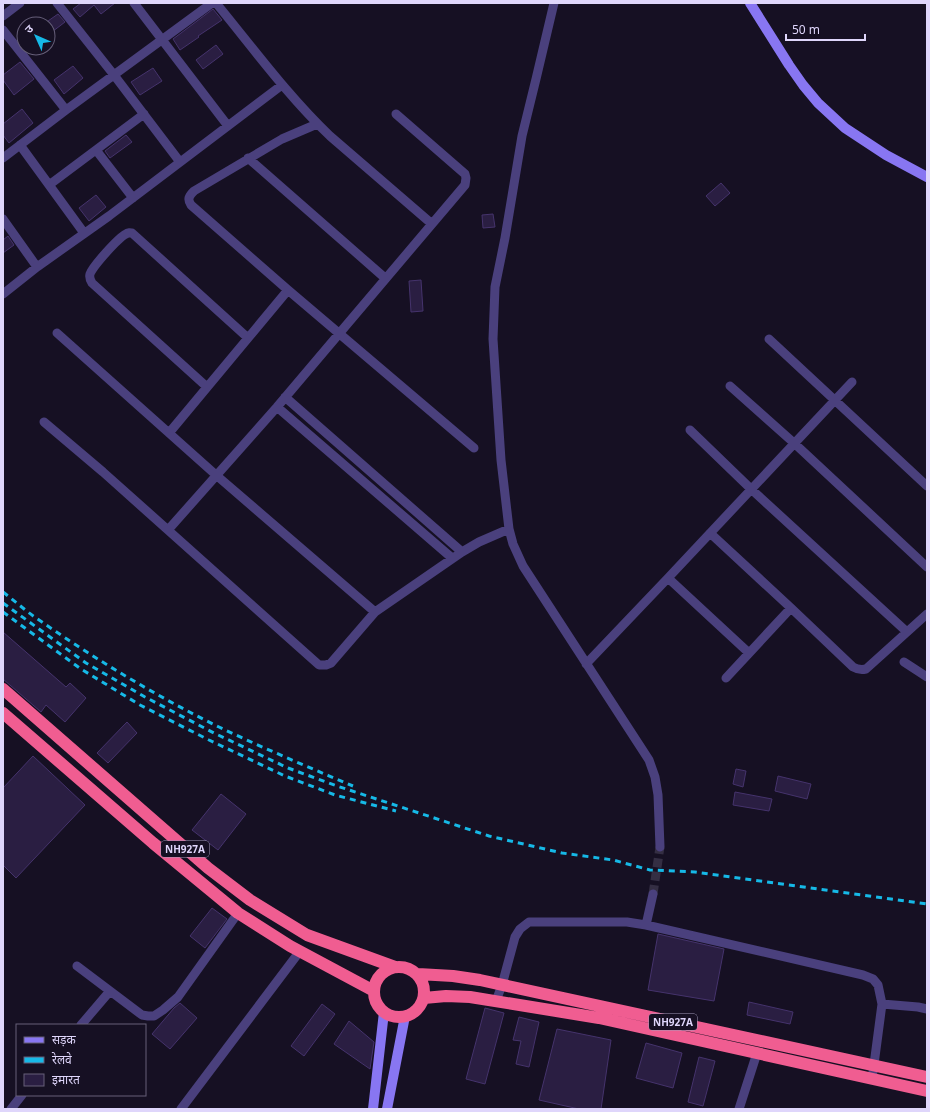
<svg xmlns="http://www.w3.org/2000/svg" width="930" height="1112" viewBox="0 0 930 1112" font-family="'Noto Sans','Noto Sans Devanagari',sans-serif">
	<rect width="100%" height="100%" fill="#161023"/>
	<!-- building -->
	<path fill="#2a1e42" stroke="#45336c" d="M81 3H115L101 14 94 5 80 17 73 9Z
		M213 9 222 20 198 36 199 37 180 50 173 39Z
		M58 14 65 22 48 35V21Z
		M216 45 223 54 203 69 196 60Z
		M20 62 34 79 14 95 3 80V75Z
		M73 66 83 78 64 94 54 80Z
		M153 68 162 81 140 95 131 82Z
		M22 109 33 123 9 143 3 135V124Z
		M126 135 132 142 110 158 105 151Z
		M721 183 730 193 715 206 706 196Z
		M96 195 106 207 89 221 79 208Z
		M493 214 495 227 483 228 482 215Z
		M8 236 14 245 3 253V240Z
		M421 280 423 311 411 312 409 281Z
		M3 632 66 687 70 683 86 698 65 722 46 705 41 712 3 679Z
		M127 722 137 733 108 763 97 753Z
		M33 756 85 805 16 878 3 865V788Z
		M736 769 746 771 743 787 733 784Z
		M778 776 811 784 807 799 775 791Z
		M735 792 772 799 769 811 733 805Z
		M221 794 246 814 218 850 192 830Z
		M212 908 227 919 205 948 190 936Z
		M658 934 724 949 714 1001 648 990Z
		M749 1002 793 1012 790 1024 747 1015Z
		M180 1003 197 1018 170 1049 152 1034 174 1008Z
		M322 1004 335 1014 304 1056 291 1046Z
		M485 1008 504 1013 485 1084 466 1079Z
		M519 1017 539 1022 529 1067 516 1064 521 1041 513 1040Z
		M349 1021 374 1042 370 1069 334 1044Z
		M557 1029 611 1040 601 1109H579L539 1100Z
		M646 1043 682 1053 673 1088 636 1078Z
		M699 1057 715 1061 703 1106 688 1102Z"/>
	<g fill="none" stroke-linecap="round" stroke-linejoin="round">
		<!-- street-tunnel -->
		<path stroke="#342e43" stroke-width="9" stroke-dasharray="9 4.5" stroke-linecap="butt" d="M653 894 660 847"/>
		<!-- street -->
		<path stroke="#4a407d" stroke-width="9" d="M57 3 114 75 180 162
			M134 3 228 126
			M216 3C253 48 288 96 330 136L432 224
			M554 3 536 79 522 136 505 238 495 287 493 339 501 460 509 529 513 544 523 566 649 760 655 777 658 795 660 847
			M3 16 20 3
			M3 30 66 110
			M317 124 282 139 194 191C189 196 187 199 191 205L288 290 474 448
			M20 145 84 233
			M96 150 133 198
			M3 158 66 110 212 3
			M248 158 385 278
			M49 185 144 114
			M3 219 37 267
			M3 294 37 267 109 216 282 85
			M57 333 216 475 375 612
			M769 339 927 486
			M730 386 794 443 927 567
			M207 387 92 283C90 280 89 278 90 274 93 266 118 238 126 234 128 232 128 233 132 233L248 338
			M285 397 462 552
			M277 407 452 558
			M44 422 103 472 319 665H326L331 663 375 612 462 552 479 542 509 529
			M690 430 751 489 907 632
			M169 433 288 290
			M168 530 277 407 465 185 466 178 465 174 396 114
			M710 533 791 608 853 667C858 670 861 670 866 669L927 614
			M668 578 749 653
			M904 662 927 677
			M586 664 668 578 852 382
			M726 678 791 608
			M646 925 653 894
			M77 966 142 1015 148 1016H154L163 1010 178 997 238 913
			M496 1001 502 985 515 937 520 929 529 922H627L646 925 863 975 873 979 878 985 882 1004 873 1072
			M882 1004 918 1007 927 1009
			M81 1025 110 991
			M11 1109 22 1095
			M181 1109 300 951
			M739 1109 757 1053"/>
		<!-- secondary -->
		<path stroke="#8876f2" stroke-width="10" d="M750 3 789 65 803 85 818 103 845 128 886 155 927 177
			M373 1109 384 1012
			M387 1109 405 1016"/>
		<!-- highway -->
		<path stroke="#f05d91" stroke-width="12" d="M3 689 208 868 250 900 307 935 395 967
			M3 713 153 843 238 913 290 946 374 991
			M374 992a25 25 0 1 1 50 0a25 25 0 1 1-50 0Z
			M418 974 453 976 480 980 927 1077
			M424 998 446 996 470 997 599 1018 927 1091"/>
		<!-- rail -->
		<path stroke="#16b9e7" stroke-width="3" stroke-dasharray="6 5" stroke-linecap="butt" d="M3 592C16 602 28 613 42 622 98 661 158 697 219 727 263 748 308 767 353 786
			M3 603 86 663 145 697 214 733 288 768 337 786 489 836 562 853 613 860 650 870 695 872 927 904
			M3 612 81 669 140 705 209 740 285 776 335 795 396 811"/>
	</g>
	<g text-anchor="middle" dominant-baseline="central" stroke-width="4" stroke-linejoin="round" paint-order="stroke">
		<!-- shield labels -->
		<g fill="#161023" stroke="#a39bba" stroke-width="1">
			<rect x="161" y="841" width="48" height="16" rx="3"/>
			<rect x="649" y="1014" width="48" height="16" rx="3"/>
		</g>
		<g font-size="10" font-weight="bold" fill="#dfd6fb">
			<text x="185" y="849">NH927A</text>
			<text x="673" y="1022">NH927A</text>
		</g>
	</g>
	<!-- border -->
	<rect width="930" height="1112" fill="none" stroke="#dfd6fb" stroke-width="8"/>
	<!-- legend -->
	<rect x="16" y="1024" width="130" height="72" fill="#161023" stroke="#665f79"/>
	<rect x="24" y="1037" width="20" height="6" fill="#8876f2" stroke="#665f79"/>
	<text x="52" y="1044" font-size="12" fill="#dfd6fb">सड़क</text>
	<rect x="24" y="1057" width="20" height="6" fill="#16b9e7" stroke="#665f79"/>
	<text x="52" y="1064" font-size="12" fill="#dfd6fb">रेलवे</text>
	<rect x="24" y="1074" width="20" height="12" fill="#2a1e42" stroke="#665f79"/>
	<text x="52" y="1084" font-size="12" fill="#dfd6fb">इमारत</text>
	<!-- north arrow -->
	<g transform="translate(36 36) rotate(315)"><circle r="19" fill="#161023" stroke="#665f79"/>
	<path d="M0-3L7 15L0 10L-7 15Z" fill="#16b9e7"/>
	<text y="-6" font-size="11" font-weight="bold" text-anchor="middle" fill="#dfd6fb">उ</text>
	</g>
	<!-- scale -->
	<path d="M786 34v6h79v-6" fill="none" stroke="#dfd6fb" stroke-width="2"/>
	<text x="792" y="34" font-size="12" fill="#dfd6fb" stroke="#161023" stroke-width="3" paint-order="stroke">50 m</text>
</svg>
